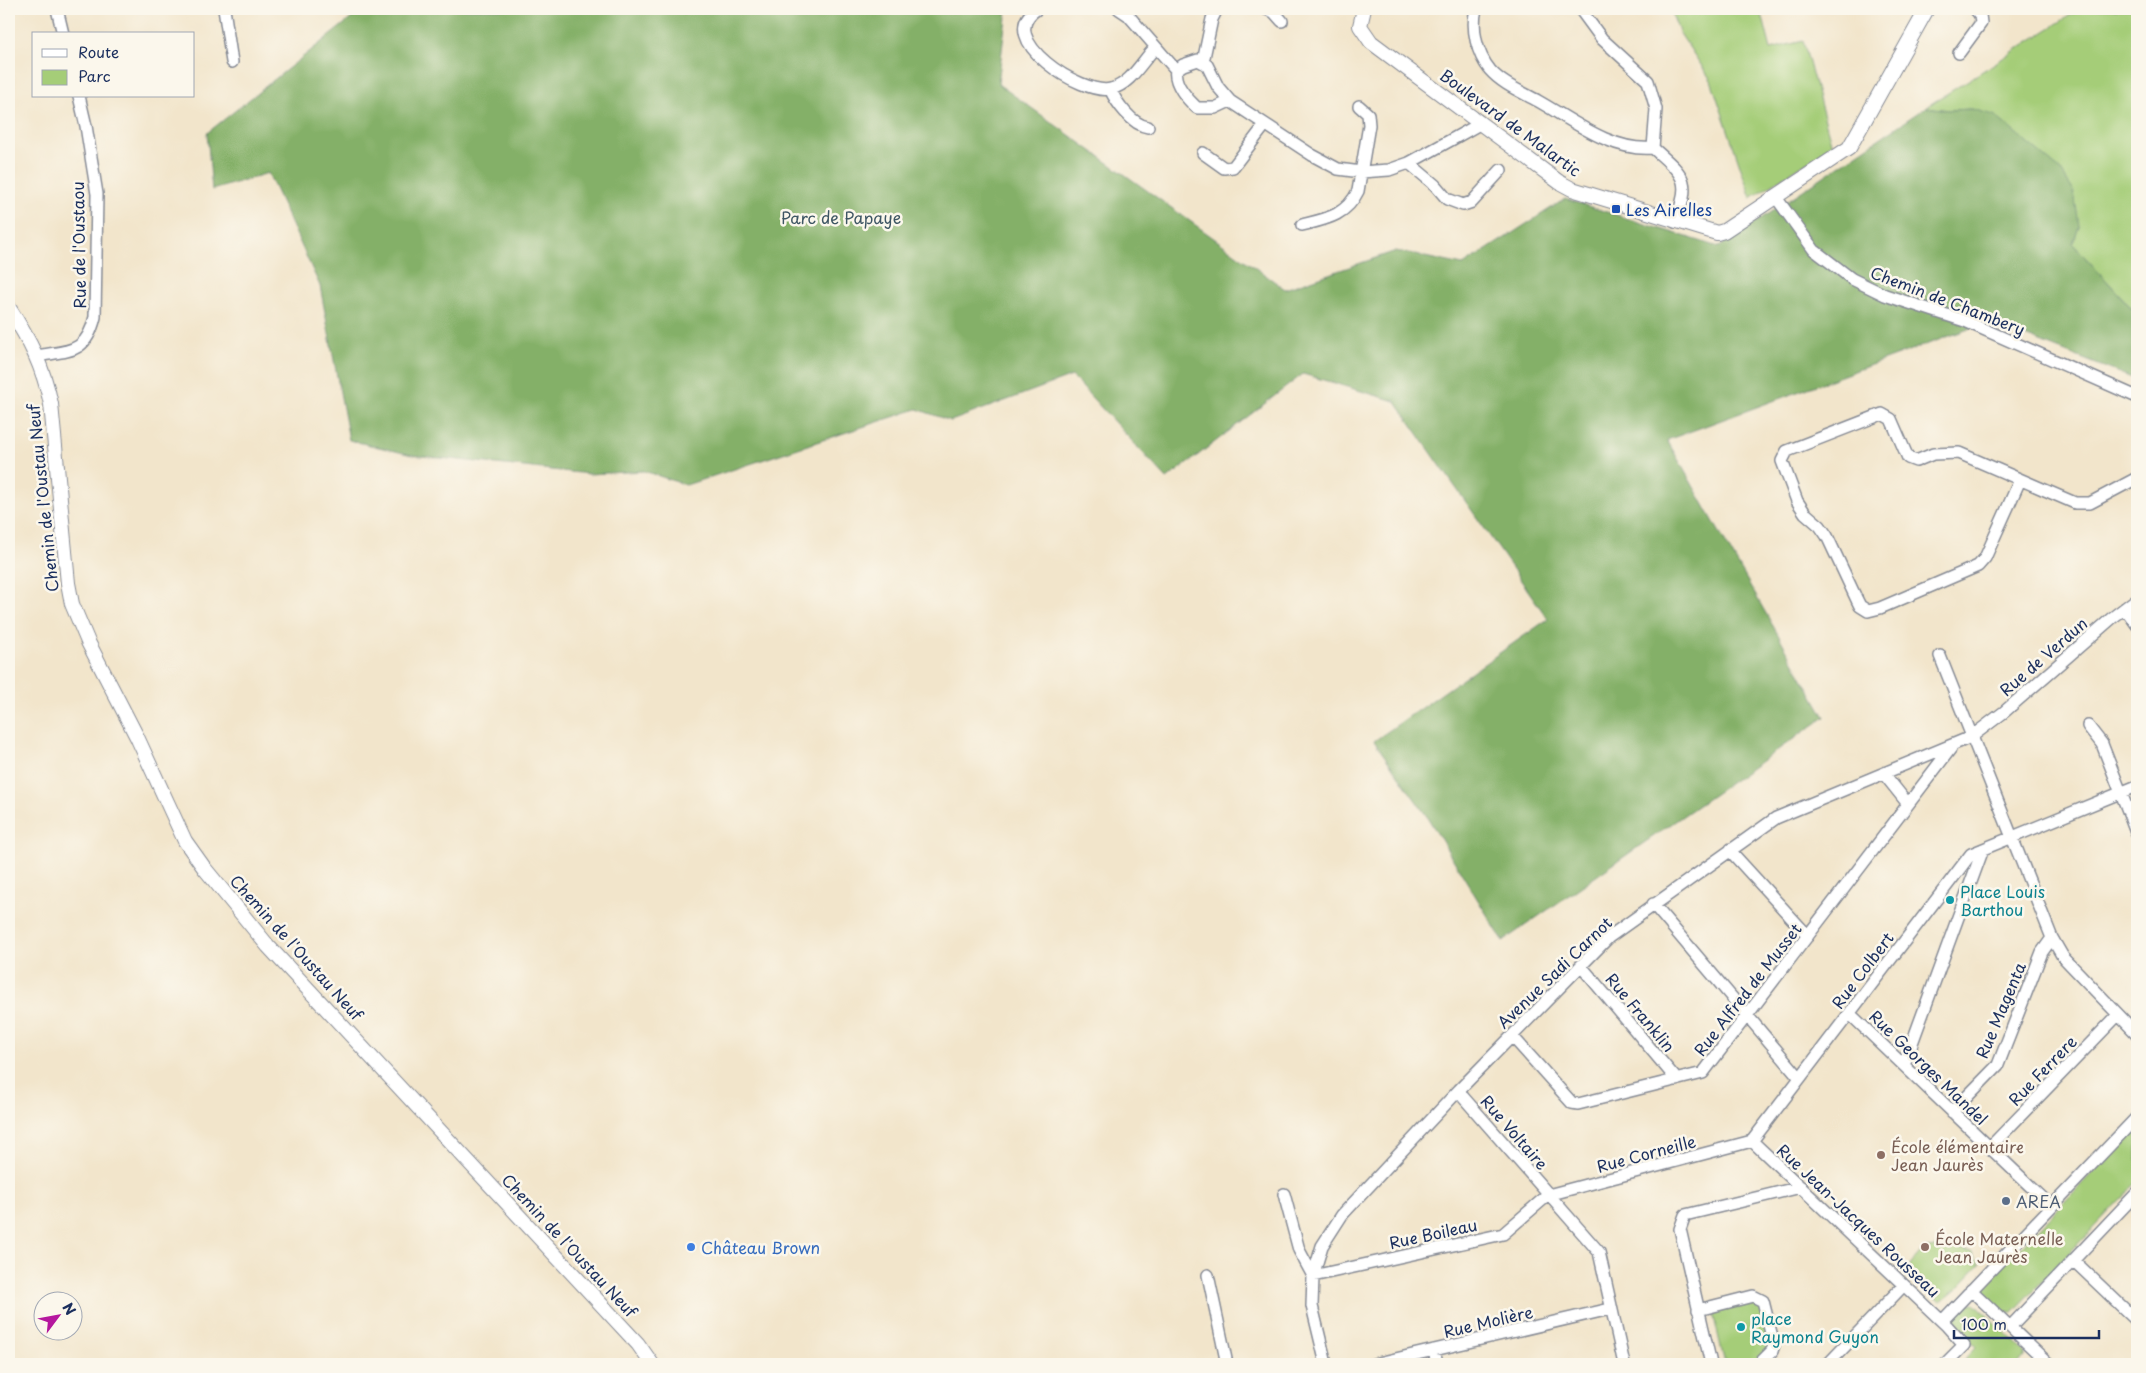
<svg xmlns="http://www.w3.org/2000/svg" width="2146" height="1373" viewBox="0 0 2146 1373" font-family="'Playpen Sans',sans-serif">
	<rect width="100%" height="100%" fill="#fbf7ec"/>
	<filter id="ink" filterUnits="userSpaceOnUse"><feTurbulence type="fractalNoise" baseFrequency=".02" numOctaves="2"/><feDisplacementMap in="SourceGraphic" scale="10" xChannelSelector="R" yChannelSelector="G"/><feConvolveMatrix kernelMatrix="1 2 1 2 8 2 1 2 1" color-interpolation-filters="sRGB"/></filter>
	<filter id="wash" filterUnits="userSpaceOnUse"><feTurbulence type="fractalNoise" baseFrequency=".0096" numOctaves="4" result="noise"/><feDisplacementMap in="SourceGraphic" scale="20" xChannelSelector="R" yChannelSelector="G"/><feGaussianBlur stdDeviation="1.12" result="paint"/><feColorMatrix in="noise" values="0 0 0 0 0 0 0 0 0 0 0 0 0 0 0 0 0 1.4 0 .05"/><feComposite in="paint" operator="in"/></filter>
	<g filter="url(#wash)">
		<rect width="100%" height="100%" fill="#f2e5cb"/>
		<!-- green -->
		<path fill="#a5cd78" stroke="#607e6b" d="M1670 9H1782L1762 14 1771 49 1803 41 1832 146 1751 198 1711 80 1679 32Z
			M2080 9H2137V314L2073 244 2079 226 1972 109 1949 110 1926 107Z
			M2137 1126V1182L2013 1312H2004L1985 1294 1984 1286Z
			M1952 1246 1971 1252 1980 1264 1957 1288 1940 1302 1906 1270 1925 1248Z
			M1758 1299 1771 1345 1756 1364H1725L1712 1309Z
			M1974 1303 2025 1352V1357L2019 1364H1960L1976 1347 1954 1325 1953 1318 1967 1304Z"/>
		<!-- forest -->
		<path fill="#84b068" stroke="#507063" d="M363 9H1007L998 84 1285 289 1396 251 1463 265 1565 199 1719 247 1926 107 1949 110 1972 109 1994 115 2060 170 2074 192 2079 226 2073 244 2137 314V380L1974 316V327L1667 440 1825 717 1503 941 1426 815 1374 741 1548 619 1395 401 1303 374 1167 479 1072 376 951 421 917 409 686 485 644 471 589 474 412 455 349 440 320 286 268 173 212 190 207 133Z"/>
	</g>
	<g filter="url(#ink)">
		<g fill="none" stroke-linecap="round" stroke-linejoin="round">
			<defs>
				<path id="minor" d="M57 9 63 34
					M224 9 232 62
					M1037 9C992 38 1082 96 1111 89 1131 84 1142 61 1155 48
					M1119 9 1128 15 1176 70
					M1266 9 1274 12 1282 21
					M1476 9C1471 29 1477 54 1490 70 1502 84 1522 92 1538 101 1572 120 1612 152 1653 148 1683 175 1693 179 1675 222
					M1580 9 1602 39 1648 81 1656 109 1653 148
					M1959 53 1981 23 1980 15 1975 9
					M1198 60 1207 65 1218 87 1230 101 1215 108H1197C1188 100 1173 83 1176 70L1183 65Z
					M1203 62 1212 19 1217 9
					M1110 89C1116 102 1132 125 1148 127
					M1230 101 1312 155 1338 169 1361 172 1389 170 1409 163 1451 140 1476 126 1479 121
					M1203 153 1224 168 1233 167 1265 125
					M1409 163 1435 185 1447 199 1463 205 1472 202 1501 170
					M1775 196 1814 250 1852 279 1885 295 1965 321 2137 397
					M1302 225C1326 219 1346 216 1358 191L1369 125 1368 114 1359 106
					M37 356C70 350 86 354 95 317L97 194 86 126 79 96
					M2020 480 1985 558 1978 566 1880 608 1868 611 1860 606 1857 600 1827 536 1820 526 1805 513 1797 501 1782 461 1787 451 1882 414 1891 419 1908 458 1916 461 1933 454 1959 453 2075 503H2090L2137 478
					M2125 608 2137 625
					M1940 656 2052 938 2063 957 2137 1034
					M2088 726 2102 744 2137 834
					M1884 774 1908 804
					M1731 849 1734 855 1808 936
					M1653 904 1800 1078
					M1581 966 1677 1080
					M1850 1014 2051 1206
					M1512 1036 1572 1103 1578 1104 1703 1073 1951 748
					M1904 1065 1983 849
					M1459 1090 1463 1097 1599 1252 1624 1364
					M1952 1112 1998 1065 2042 952 2052 938
					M1752 1141 1971 854 2137 786
					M1752 1141 1947 1326 1964 1345 1945 1364
					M1990 1147 2118 1015
					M1284 1194 1299 1250 1313 1276 1503 1234 1548 1195 1752 1141
					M2074 1261 2137 1321
					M1208 1275 1227 1364
					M1971 1290 2049 1364
					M1698 1310 1753 1296 1763 1301 1774 1345 1772 1351 1759 1364
					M1942 1321 2137 1117
					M2010 1327 2137 1193
					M1434 1350 1437 1364
					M1326 1364 1312 1306 1313 1276 1322 1246 1342 1215 1459 1090 1609 937 1776 818 1971 737 2004 712 2112 618 2137 599
					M1374 1364 1610 1309
					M1711 1364 1680 1229 1685 1215 1801 1187
					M1828 1364 1903 1286"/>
				<path id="tertiary" d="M1364 9 1360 26 1371 42 1559 182 1572 189 1717 233 1724 231 1849 148 1927 9
					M9 308C30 341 43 366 51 404L68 583 72 604 88 642 137 737 185 841 205 869 268 946 638 1344 652 1364"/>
			</defs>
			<!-- minor casing -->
			<use href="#minor" stroke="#868a94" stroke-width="14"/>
			<!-- tertiary casing -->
			<use href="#tertiary" stroke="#868a94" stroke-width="16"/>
			<!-- minor -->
			<use href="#minor" stroke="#fff" stroke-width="11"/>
			<!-- tertiary -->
			<use href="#tertiary" stroke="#fff" stroke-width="14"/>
		</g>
	</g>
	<!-- markers -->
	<rect fill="#1a4fb4" stroke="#fbf7ec" stroke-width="2" x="1611" y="204" width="10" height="10" rx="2.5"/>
	<g fill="#0f9aa8" stroke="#fbf7ec" stroke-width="2">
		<circle cx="1950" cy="900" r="5"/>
		<circle cx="1741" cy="1327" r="5"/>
	</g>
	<g fill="#8d6e63" stroke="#fbf7ec" stroke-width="2">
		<circle cx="1881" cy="1155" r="5"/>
		<circle cx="1925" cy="1247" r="5"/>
	</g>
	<circle fill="#5c6f8a" stroke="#fbf7ec" stroke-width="2" cx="2006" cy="1201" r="5"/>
	<circle fill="#3f7fe0" stroke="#fbf7ec" stroke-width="2" cx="691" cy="1247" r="5"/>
	<g text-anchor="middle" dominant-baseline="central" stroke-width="5" stroke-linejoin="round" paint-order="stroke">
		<!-- street labels -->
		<g font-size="16" fill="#1b2f5e" stroke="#fbf7ec">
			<text transform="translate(1511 122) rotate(36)">Boulevard de Malartic</text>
			<text transform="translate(78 245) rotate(-91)">Rue de l'Oustaou</text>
			<text transform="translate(1948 300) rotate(21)">Chemin de Chambery</text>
			<text transform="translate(42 498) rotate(-96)">Chemin de l'Oustau Neuf</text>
			<text transform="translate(2043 656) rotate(-41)">Rue de Verdun</text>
			<text transform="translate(297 947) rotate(48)">Chemin de l'Oustau Neuf</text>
			<text transform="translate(1862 970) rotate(-53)">Rue Colbert</text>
			<text transform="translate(1554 972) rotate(-44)">Avenue Sadi Carnot</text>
			<text transform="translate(1747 989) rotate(-52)">Rue Alfred de Musset</text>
			<text transform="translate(2000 1010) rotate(-67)">Rue Magenta</text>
			<text transform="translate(1641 1012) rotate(50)">Rue Franklin</text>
			<text transform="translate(1929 1067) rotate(44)">Rue Georges Mandel</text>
			<text transform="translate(2042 1070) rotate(-46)">Rue Ferrere</text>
			<text transform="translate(1515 1132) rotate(49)">Rue Voltaire</text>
			<text transform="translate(1646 1153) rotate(-15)">Rue Corneille</text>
			<text transform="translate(1859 1220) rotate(43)">Rue Jean-Jacques Rousseau</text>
			<text transform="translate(1433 1233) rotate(-12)">Rue Boileau</text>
			<text transform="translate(570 1245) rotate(47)">Chemin de l'Oustau Neuf</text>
			<text transform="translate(1488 1321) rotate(-13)">Rue Molière</text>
		</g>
		<!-- transit labels -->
		<g font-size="16" fill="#164399" stroke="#fbf7ec" text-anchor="start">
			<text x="1626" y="209">Les Airelles</text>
		</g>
		<!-- park labels -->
		<g font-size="16" fill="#3e5664" stroke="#fbf7ec">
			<text x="841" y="217">Parc de Papaye</text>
		</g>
		<!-- culture labels -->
		<g font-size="16" fill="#0d838f" stroke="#fbf7ec" text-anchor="start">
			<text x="1960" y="891">Place Louis<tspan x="1960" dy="18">Barthou</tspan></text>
			<text x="1751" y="1318">place<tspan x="1751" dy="18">Raymond Guyon</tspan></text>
		</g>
		<!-- education labels -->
		<g font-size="16" fill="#785e54" stroke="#fbf7ec" text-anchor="start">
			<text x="1891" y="1146">École élémentaire<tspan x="1891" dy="18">Jean Jaurès</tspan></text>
			<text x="1935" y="1238">École Maternelle<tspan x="1935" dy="18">Jean Jaurès</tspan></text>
		</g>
		<!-- service labels -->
		<g font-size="16" fill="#4e5e75" stroke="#fbf7ec" text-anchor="start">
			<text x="2016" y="1201">AREA</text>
		</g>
		<!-- shop labels -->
		<g font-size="16" fill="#366cbe" stroke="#fbf7ec" text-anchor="start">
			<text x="701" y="1247">Château Brown</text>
		</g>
	</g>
	<!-- margin -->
	<rect width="2146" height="1373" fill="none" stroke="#fbf7ec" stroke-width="30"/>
	<!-- legend -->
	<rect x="32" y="32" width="162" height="65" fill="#fbf7ec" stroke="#a1a7b3"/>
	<rect x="42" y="49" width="25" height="8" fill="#ffffff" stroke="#a1a7b3"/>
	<text x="78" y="58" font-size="15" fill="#1b2f5e">Route</text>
	<rect x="42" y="70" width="25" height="15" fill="#a5cd78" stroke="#a1a7b3"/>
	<text x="78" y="82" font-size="15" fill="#1b2f5e">Parc</text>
	<!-- north arrow -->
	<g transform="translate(58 1316) rotate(58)"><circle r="24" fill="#fbf7ec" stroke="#a1a7b3"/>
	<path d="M0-4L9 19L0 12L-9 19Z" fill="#b5179e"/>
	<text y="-8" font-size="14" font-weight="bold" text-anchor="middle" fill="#1b2f5e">N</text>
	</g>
	<!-- scale -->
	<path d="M1954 1330v8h145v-8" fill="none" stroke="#1b2f5e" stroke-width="2.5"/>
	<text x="1961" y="1330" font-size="15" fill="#1b2f5e" stroke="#fbf7ec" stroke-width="4" paint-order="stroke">100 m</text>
</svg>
